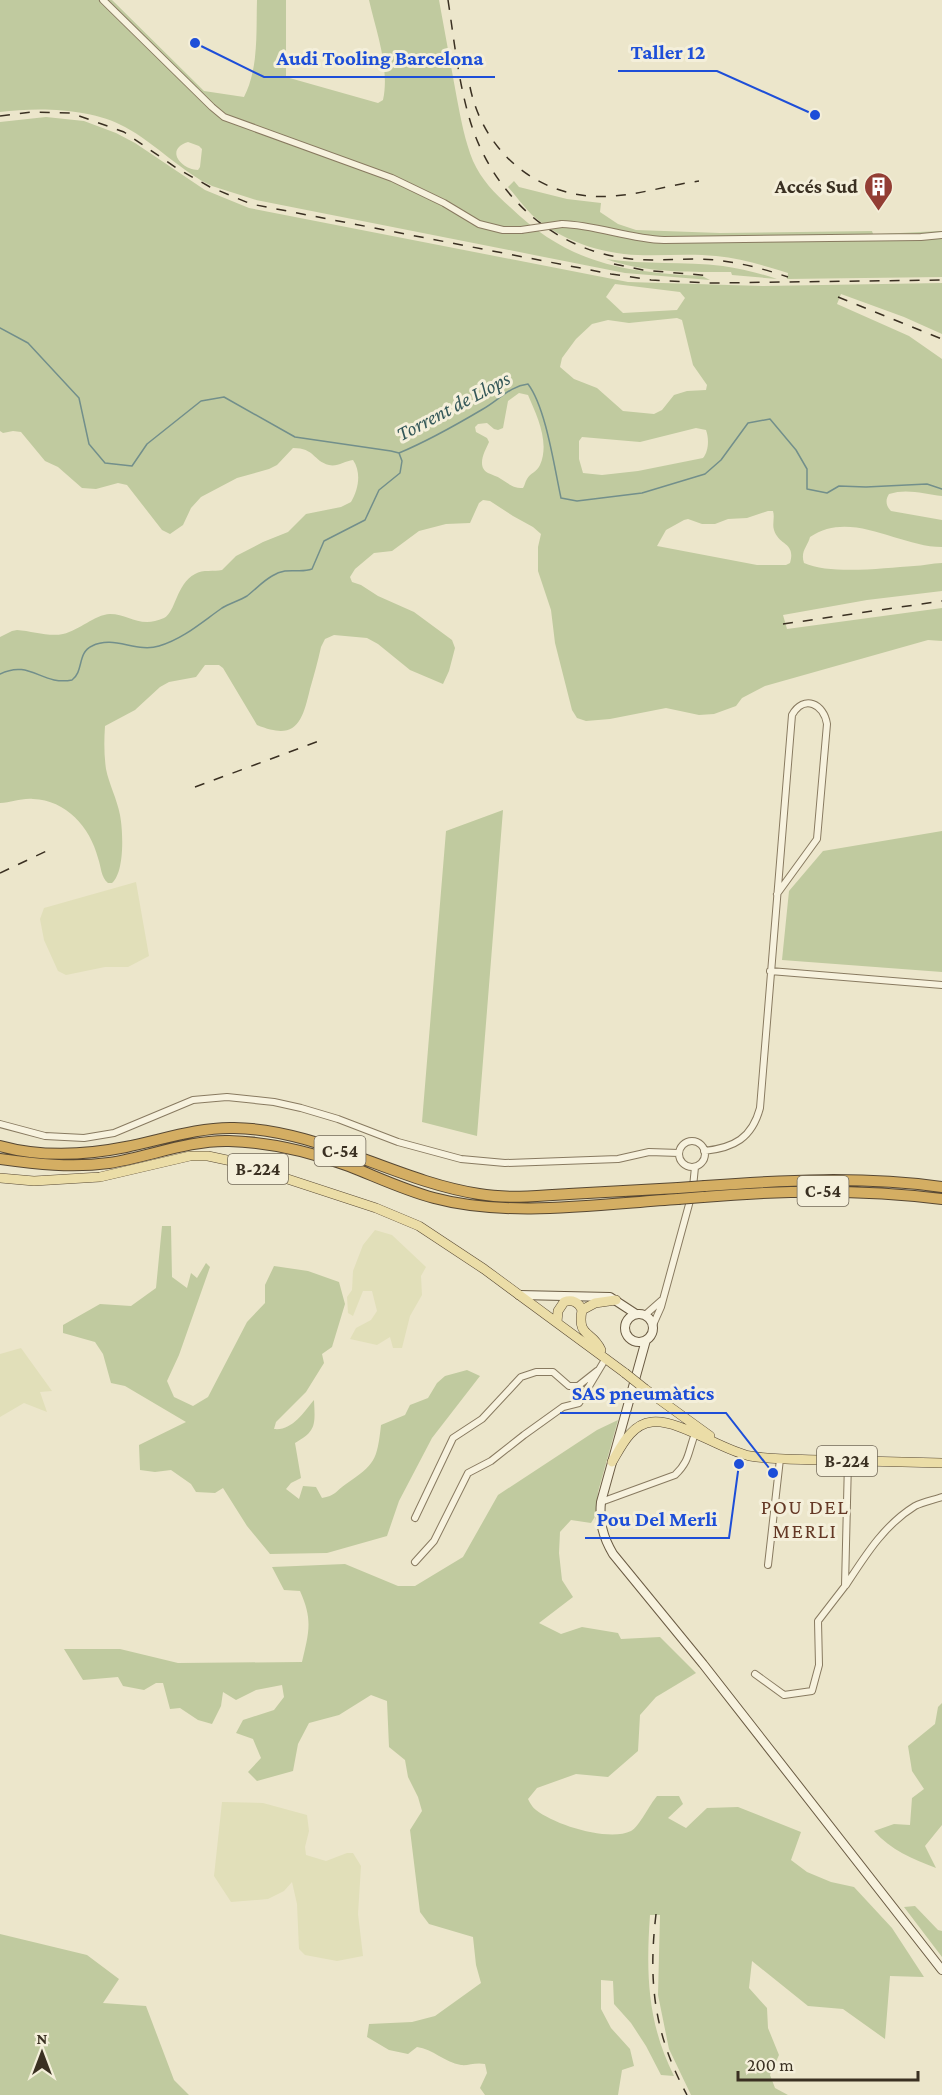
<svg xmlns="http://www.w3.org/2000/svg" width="942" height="2095" viewBox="0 0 942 2095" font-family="'Crimson Pro',serif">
	<rect width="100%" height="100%" fill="#ece6cb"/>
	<!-- farmland -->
	<path fill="#e1dfb9" d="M136 882 149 956 128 967H105L66 975 58 971 44 940 40 919 44 908Z
		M375 1230 392 1235 426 1267 421 1276 422 1295 410 1316 402 1348H393L390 1337 377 1345 350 1339 356 1328 371 1320 377 1311 372 1291H363L353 1316 348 1313 347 1297 352 1290 353 1271 363 1245Z
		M21 1348 52 1391 40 1392 47 1412 24 1403 0 1417V1354Z
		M222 1802 263 1803 307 1815 309 1831 305 1847 306 1855 326 1861 347 1853H353L361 1866 358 1914 363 1956 337 1961 305 1955 299 1949 297 1904 292 1882 284 1891 268 1899 231 1902 214 1876Z"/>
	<!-- green -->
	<path fill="#c0ca9f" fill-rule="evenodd" d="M0 0H112L204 91 244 97C259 68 256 31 257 0H286V77L378 103 383 100C390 68 376 31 369 0H439C445 33 451 66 457 99 461 120 465 141 473 161 481 179 495 194 510 207 569 264 623 272 702 276L710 280 625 273 256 200C242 195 226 191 212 186 183 173 155 143 125 127 91 108 38 107 0 112ZM188 142 199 146 202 149 200 167 198 170C180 169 165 149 188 142Z
		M46 117 84 121 116 133 135 143 205 190 249 208 628 282 763 286 942 283V334L904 317 841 294 837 304 909 336 942 359V496C924 494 907 488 889 494 885 500 886 506 891 511L942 520V547C899 547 851 509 810 537 808 546 800 551 804 563 831 575 884 568 914 566 923 566 932 563 942 563V591L867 600 783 615 787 629 942 608V641L928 640 765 686 742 698 736 706 714 714 699 715 666 708 610 719 586 721 577 718 572 710 555 643 551 610 538 571V547L541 534 533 527 513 516 490 501 483 500 479 503 470 523 446 524 419 531 392 551 374 553 355 569 350 577 352 582 361 585 378 596 414 612 452 640 455 648 449 671 443 684 410 670 378 644 367 638 334 635 325 639 321 647C318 661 314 675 310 689 302 723 296 741 257 725L223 668 219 665H205L196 677 169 682 160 687 135 710 105 726C104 741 104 755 106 769 109 784 117 799 120 815 123 830 125 872 112 883H108C101 878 101 866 98 858 90 827 66 800 33 799 21 798 11 803 0 803V637L12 631 17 630C32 631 49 637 63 634 80 630 94 615 110 614 129 614 140 629 164 618 176 612 176 584 195 574 203 569 214 572 222 570L236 556 263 542 288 532 306 514 341 507 351 502C358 490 362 473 353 460 345 461 337 467 329 465 313 461 315 448 293 448L277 465 269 469 237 478 201 497 191 508 183 525 170 534 162 530 127 485 118 483 96 489 82 488 58 467 45 461 21 432 13 431 3 433 0 431V122ZM615 284 680 292 685 298 677 310 623 313 606 297ZM677 318 682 320 693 365 707 385 706 390 687 391 674 395 662 410 654 414 623 411 597 388 574 379 560 367 562 358 576 339 592 324 608 320 629 323ZM519 393 528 395C537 416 550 442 540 465 537 472 530 473 527 479 525 482 525 485 523 488 511 488 510 484 501 479 497 476 492 475 488 473 476 466 485 451 489 442L487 438 476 432 475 427 478 424 487 423 494 429 498 430 503 428 508 401ZM696 428 706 430C709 438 709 451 703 458L638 471 602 475 583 473 579 459V441L582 437 640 442ZM768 511H773C775 518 772 524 774 530 779 546 796 542 790 563L786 565H757L657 546 666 530 684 520 688 519 702 524H715L728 519 747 518Z
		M514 181 519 187 567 199 601 203 600 212 618 224 636 230 720 233 872 231 873 234H881L939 231 942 232V277L787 279 788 273C764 266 741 258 716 256 690 253 664 256 638 255 601 254 560 240 532 215 524 207 516 196 508 187Z
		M606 259C645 265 684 261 723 266 741 269 760 273 777 279L732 275 731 272C691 272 644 273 606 259Z
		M503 810 477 1136 422 1122 446 831Z
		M942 831V972L782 960 789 891 823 851Z
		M162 1226H171L172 1277 187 1288 191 1273 197 1278 206 1263 210 1267 179 1355 167 1381 174 1397 193 1406 208 1397 247 1322 265 1303V1285L274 1266 308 1271 339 1282 345 1304 332 1347 322 1354 324 1363 306 1392 276 1422 274 1429C292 1431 303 1413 314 1400 315 1424 317 1431 295 1443L301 1478 291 1483 286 1489 299 1499 303 1486 316 1487 322 1498C335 1496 336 1491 346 1484 375 1464 377 1461 381 1425L405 1415 410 1405 428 1398 437 1383 445 1376 467 1370 480 1376 432 1438 399 1501 387 1536 327 1553 270 1554 247 1526 223 1488 215 1493 196 1492 191 1484 171 1470 155 1472 140 1470 139 1445 186 1422 125 1386 111 1383 103 1354 95 1342 63 1333V1325L100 1304 131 1306 156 1288Z
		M618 1420 598 1492 596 1515 591 1523 571 1520 560 1532 559 1553 562 1580 573 1597 539 1623 561 1634 582 1627 618 1633 621 1639 660 1637 696 1673 656 1697 640 1715 638 1751 608 1777 576 1774 537 1788 528 1799C530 1803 533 1808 536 1810 555 1825 609 1842 631 1831 639 1827 650 1804 657 1796H679L683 1804 668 1818 686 1828 707 1808 738 1807 801 1832 791 1860 807 1872 831 1882 854 1887 892 1928 924 1977 890 1976 885 2039 843 2009 808 2006 752 1961 749 1988 767 2008 768 2028 779 2055 770 2075 775 2088 788 2095H691L669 2049 658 1995 660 1915H650C646 1973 647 2022 674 2076L661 2075 646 2046 631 2023 614 2004 613 1981 601 1980V2009L611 2028 630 2049 634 2066 622 2070 618 2095H485L480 2088 487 2073 485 2064C475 2062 468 2066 461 2065 444 2062 433 2049 417 2047L408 2054 389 2050 367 2037 369 2024 412 2022 435 2016 481 1983 476 1965 473 1937 429 1924 420 1912 410 1830 422 1811 418 1797 408 1777 405 1760 389 1747 387 1701 371 1695 339 1715 309 1723 298 1744 293 1771 257 1781 248 1772 261 1758 253 1739 236 1733 243 1720 274 1710 284 1697 282 1685 256 1690 236 1700 223 1692 221 1706 212 1724 198 1720 180 1708 170 1709 163 1683H156L144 1690 123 1686 118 1677 83 1680 64 1649H120L178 1663 302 1662C309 1632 313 1620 300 1591L284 1590 272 1567 345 1564 398 1586H415L463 1557 498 1495 597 1430Z
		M942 1703V1825L925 1846 936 1868C912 1859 891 1850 874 1831L894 1824 910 1825 912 1798 924 1789 912 1771 908 1746 935 1724 938 1707Z
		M915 1906 938 1930 942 1931V1957L904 1907Z
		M0 1934 87 1955 119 1979 103 2003 146 2006 174 2080 189 2095H0Z"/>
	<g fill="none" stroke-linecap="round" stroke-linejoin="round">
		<!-- stream -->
		<path stroke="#728f8b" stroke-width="1.5" d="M0 328 28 343 79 398 89 444 105 463 132 466 147 444 201 401 224 397 295 437 391 451 399 453C428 441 456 425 483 409 499 400 510 386 528 384 546 408 554 466 561 498L577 501 642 493 705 474 721 460 748 423 770 419 796 450 807 469V489L827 493 839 486 866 487 927 484 942 489
			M0 674C30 659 42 686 72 680 84 671 77 653 92 646 114 635 136 653 159 646 183 639 202 622 222 608 230 603 239 601 247 596 256 589 263 581 272 576 288 566 299 574 312 569L324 541 365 520 379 490 400 473 402 461 399 453"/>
		<defs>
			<path id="street" d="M103 0 212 107 224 117 392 178 444 203 479 224 503 230H521
				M562 224C597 225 629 239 664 240L921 237 942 235
				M770 971 942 985
				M0 1124 45 1136 84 1138 114 1133 193 1100 227 1097 274 1102 301 1108 338 1119 398 1142 461 1159 505 1163 618 1159 649 1152 679 1153
				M679 1154a13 13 0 1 1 26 0a13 13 0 1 1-26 0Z
				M704 1151C734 1148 752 1138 760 1108L792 715C804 694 824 704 827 724L817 839 777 894
				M693 1187 695 1167
				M645 1315 662 1300
				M653 1325 661 1307 691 1197
				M601 1502 675 1475C690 1461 688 1451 695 1434
				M415 1518 453 1438 482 1419 521 1377 536 1372H553L569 1386H578L597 1371
				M415 1562 434 1541 468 1473 491 1461 524 1435 563 1407 579 1403 606 1358
				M768 1565 780 1459
				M846 1585C865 1556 884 1525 915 1506 922 1502 933 1500 942 1497
				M755 1674 784 1695 812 1691 819 1665 818 1621 845 1586 848 1461"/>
			<path id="secondary" d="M519 1295 610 1297 636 1314
				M625 1328a14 14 0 1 1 28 0a14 14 0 1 1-28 0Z
				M646 1340 601 1502C599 1522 603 1537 613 1554L703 1664 942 1970"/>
			<path id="primary" d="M0 1178 34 1181 100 1177 190 1156H208L236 1162 376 1208 419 1226 484 1269 625 1373
				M557 1322 558 1311 564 1302C572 1299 579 1302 582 1310
				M601 1350C592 1330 577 1338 582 1310L595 1303 616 1300
				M645 1389 710 1436
				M612 1462C621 1447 631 1424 652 1422 679 1419 721 1450 750 1456 774 1460 799 1459 823 1460 863 1461 902 1462 942 1463"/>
			<path id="highway" d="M0 1146C40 1157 86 1155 126 1147 161 1140 198 1127 234 1128 319 1129 395 1181 479 1194 508 1199 540 1196 569 1194 606 1192 642 1190 678 1188
				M0 1159C36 1164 72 1168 109 1163 149 1157 188 1140 229 1141 269 1142 311 1152 349 1166 377 1177 404 1190 434 1198 508 1218 601 1204 678 1199
				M705 1186C784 1180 863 1176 942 1187
				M703 1197C783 1190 862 1189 942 1199"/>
		</defs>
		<!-- street casing -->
		<use href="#street" stroke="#887a60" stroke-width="8"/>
		<!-- secondary casing -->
		<use href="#secondary" stroke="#6a5b43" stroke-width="10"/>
		<!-- primary casing -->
		<use href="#primary" stroke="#574833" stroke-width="10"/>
		<!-- highway casing -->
		<use href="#highway" stroke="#574833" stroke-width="12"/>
		<!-- street -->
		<use href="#street" stroke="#f7f2de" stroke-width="6"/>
		<!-- secondary -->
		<use href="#secondary" stroke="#f7f2de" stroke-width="8"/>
		<!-- primary -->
		<use href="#primary" stroke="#ebdda7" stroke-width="9"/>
		<!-- highway -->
		<use href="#highway" stroke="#d4ae63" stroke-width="10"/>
		<!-- rail -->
		<path stroke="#3a3022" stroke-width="1.5" stroke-dasharray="10 10" stroke-linecap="butt" d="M448 0C454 39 458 79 469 117 490 192 552 251 631 259 652 261 673 259 695 259 727 259 758 267 788 277
			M470 87C484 155 543 202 613 196 642 194 670 185 699 181
			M0 116 31 112 71 113 124 132 178 169 210 187 251 204 611 274 651 280 711 283 942 280
			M614 264 643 270 712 276
			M838 297 942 339
			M783 624 942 601
			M195 787 319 741
			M0 873 53 848
			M656 1914C648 1982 654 2034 687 2095"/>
		<defs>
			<path id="street-bridge" d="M521 230 562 224"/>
			<path id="primary-bridge" d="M625 1373 645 1389"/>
			<path id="highway-bridge" d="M678 1188 705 1186
				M678 1199 703 1197"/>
		</defs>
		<!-- street-bridge casing -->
		<use href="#street-bridge" stroke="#887a60" stroke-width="8" stroke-linecap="butt"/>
		<!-- primary-bridge casing -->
		<use href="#primary-bridge" stroke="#574833" stroke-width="10" stroke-linecap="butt"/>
		<!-- highway-bridge casing -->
		<use href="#highway-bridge" stroke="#574833" stroke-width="12" stroke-linecap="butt"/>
		<!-- street-bridge -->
		<use href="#street-bridge" stroke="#f7f2de" stroke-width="6"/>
		<!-- primary-bridge -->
		<use href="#primary-bridge" stroke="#ebdda7" stroke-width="9"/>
		<!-- highway-bridge -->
		<use href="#highway-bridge" stroke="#d4ae63" stroke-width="10"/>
	</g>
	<!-- icons -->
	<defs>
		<symbol id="building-pin" viewBox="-11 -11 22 30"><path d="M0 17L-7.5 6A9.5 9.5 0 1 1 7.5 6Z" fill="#933e34" stroke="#f4efda"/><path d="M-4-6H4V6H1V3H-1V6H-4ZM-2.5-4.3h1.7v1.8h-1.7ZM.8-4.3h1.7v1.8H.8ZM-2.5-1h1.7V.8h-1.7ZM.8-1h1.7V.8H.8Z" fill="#fff"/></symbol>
	</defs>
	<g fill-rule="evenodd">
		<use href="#building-pin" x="862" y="170" width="33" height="45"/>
	</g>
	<g text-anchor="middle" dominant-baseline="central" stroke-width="6" stroke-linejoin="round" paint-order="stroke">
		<!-- shield labels -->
		<g fill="#f4efda" stroke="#726959" stroke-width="1.5">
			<rect x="314.5" y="1136" width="51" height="30" rx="4.5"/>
			<rect x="228" y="1154" width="60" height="30" rx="4.5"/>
			<rect x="797.5" y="1176" width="51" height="30" rx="4.5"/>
			<rect x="817" y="1446" width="60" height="30" rx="4.5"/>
		</g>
		<g font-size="18" font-weight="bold" fill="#3a3022">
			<text x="340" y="1151">C-54</text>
			<text x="258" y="1169">B-224</text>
			<text x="823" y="1191">C-54</text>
			<text x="847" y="1461">B-224</text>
		</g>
		<!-- poi labels -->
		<g font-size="20" font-weight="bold" fill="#3a3022" stroke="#f4efda" text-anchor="end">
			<text x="858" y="186">Accés Sud</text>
		</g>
		<!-- water labels -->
		<g font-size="21" font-style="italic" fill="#335758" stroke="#f4efda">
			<text transform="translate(453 406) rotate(-28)">Torrent de Llops</text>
		</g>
		<!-- neighbourhood labels -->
		<g font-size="21" letter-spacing="1.5" fill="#643825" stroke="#f4efda">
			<text x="805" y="1507">POU DEL<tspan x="805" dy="24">MERLI</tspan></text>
		</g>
	</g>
	<!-- callouts -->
	<path fill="none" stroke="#1d4ed8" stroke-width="2" d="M815 115L717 71H618M195 43L264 77H495M773 1473L726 1413H560M739 1464L729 1538H585"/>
	<g fill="#1d4ed8" stroke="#f4efda" stroke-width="2">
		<circle cx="815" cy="115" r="6"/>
		<circle cx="195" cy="43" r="6"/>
		<circle cx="773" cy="1473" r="6"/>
		<circle cx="739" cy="1464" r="6"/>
	</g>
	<g font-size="21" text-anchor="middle" font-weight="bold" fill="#1d4ed8" stroke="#f4efda" stroke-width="6" stroke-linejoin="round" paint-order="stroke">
		<text x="668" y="59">Taller 12</text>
		<text x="380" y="65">Audi Tooling Barcelona</text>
		<text x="643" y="1400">SAS pneumàtics</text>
		<text x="657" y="1526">Pou Del Merli</text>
	</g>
	<!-- north arrow -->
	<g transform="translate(42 2053)" stroke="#f4efda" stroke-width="4.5" paint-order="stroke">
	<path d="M0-4.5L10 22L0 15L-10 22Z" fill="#3a3022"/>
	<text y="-9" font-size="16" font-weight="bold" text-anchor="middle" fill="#3a3022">N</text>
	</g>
	<!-- scale -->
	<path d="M738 2071v9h180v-9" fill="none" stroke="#3a3022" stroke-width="3"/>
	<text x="747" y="2071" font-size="18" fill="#3a3022" stroke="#f4efda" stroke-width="4.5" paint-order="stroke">200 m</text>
</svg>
